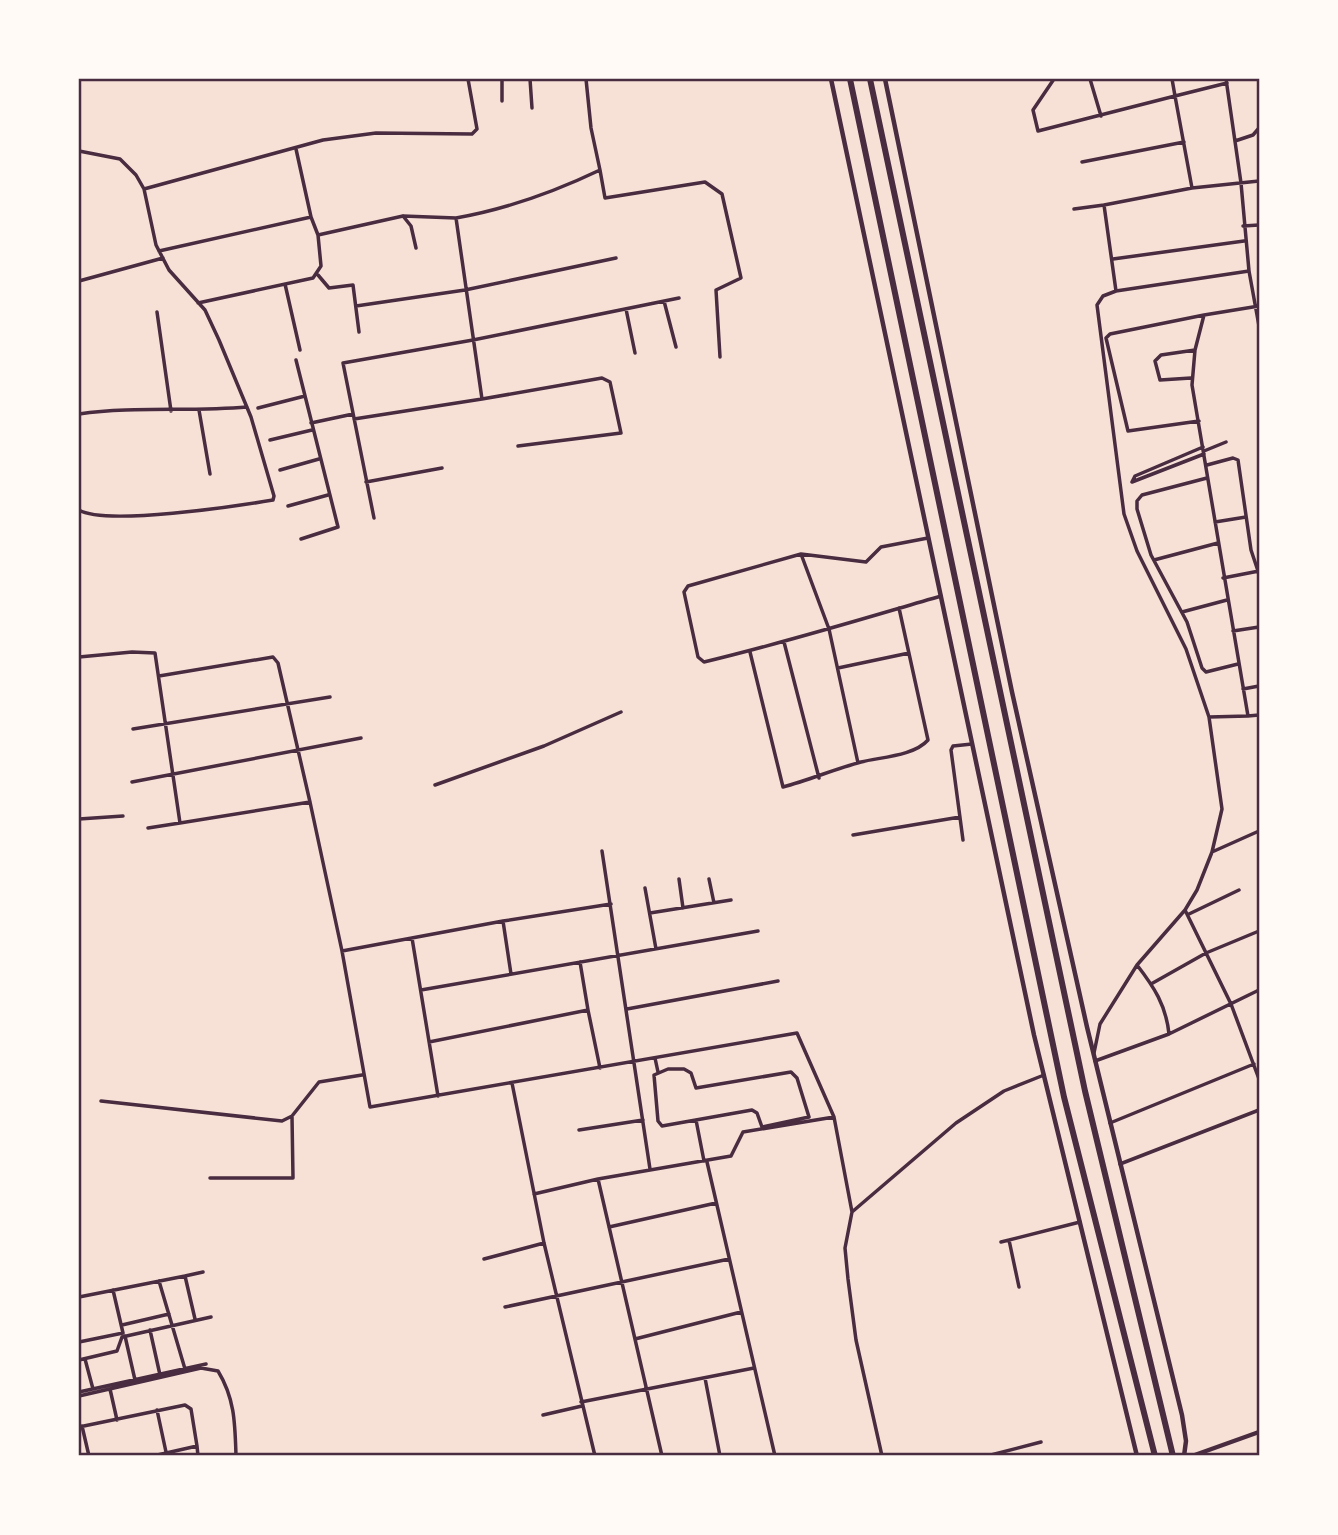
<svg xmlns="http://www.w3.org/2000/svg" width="1338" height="1535" viewBox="0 0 1338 1535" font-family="'Public Sans',sans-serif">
	<rect width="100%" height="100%" fill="#f7e1d7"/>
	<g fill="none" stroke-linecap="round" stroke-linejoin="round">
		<!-- minor -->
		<path stroke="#4a2c40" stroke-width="3.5" d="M502 79V101
			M530 79 532 108
			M1054 79 1033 110 1038 131 1175 96 1192 188
			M1090 79 1101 116
			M1172 79 1175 96 1227 83
			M1259 96V114
			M1235 141 1253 135 1259 128
			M296 149 311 217
			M79 151 120 159 136 175 144 189 156 245 169 270 205 310 219 340 251 417 274 496 273 500C238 506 105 526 79 510
			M1082 162 1184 142
			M600 170 605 198 705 182 722 194 741 278 716 290 720 357
			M144 189 323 140 376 133 472 134 477 129 468 79
			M1074 209 1104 205
			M403 216 411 226 416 248
			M1243 226 1259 225
			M159 251 311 217 318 235 403 216 456 218
			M1113 259 1244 241
			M1249 271 1259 326
			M318 275 329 288 353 285 359 332
			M79 281 163 258
			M285 284 300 350
			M1116 291 1104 205 1192 188 1259 181
			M664 301 676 347
			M198 303 313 278 321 266 318 235
			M356 306 465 290 616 258
			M626 309 635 353
			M157 312 171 411
			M296 360 338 527 301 539
			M1191 378 1160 380 1155 361 1161 355 1195 350
			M482 399 602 378 610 382 621 433 518 446
			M258 408 305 396
			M199 410 210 474
			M79 414C134 406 191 412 247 407
			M354 419 482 399 456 218C507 209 554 192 600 170L591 128 586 79
			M1199 421 1128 431 1106 338 1110 334 1204 315
			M311 423 353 414
			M270 440 312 430
			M1203 447 1135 476 1132 482 1204 454
			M1204 451 1226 442
			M1207 465 1233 458 1238 460 1251 550 1259 574
			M280 470 319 459
			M1207 478 1142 495 1137 501V509L1151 555 1187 622 1202 668 1206 672 1238 664
			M366 482 442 468
			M288 506 328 495
			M374 518 343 363 473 340 679 298
			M1215 522 1246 517
			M801 554 866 562 881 547 928 538
			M1154 560 1218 543
			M1223 578 1259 571
			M1182 612 1227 600
			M1233 631 1259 627
			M784 642 819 778
			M750 652 783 787C809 780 835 769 861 762 881 757 914 756 928 740L899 608
			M79 657 132 652 155 653 180 823 310 802 278 663 273 657 159 676
			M838 668 909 653
			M1243 689 1259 686
			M1248 716 1259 715
			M1209 717 1248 716 1192 385 1195 350 1204 315 1259 306
			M133 729 330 697
			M858 763 829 629 801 554 688 586 684 592 698 657 704 662C784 643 862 619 941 596
			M132 782 361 738
			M435 785 544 746 621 712
			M310 802 342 951 370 1107 797 1033 834 1117
			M79 819 123 816
			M148 828 180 823
			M853 835 960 817
			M963 840 951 750 953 746 972 744
			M602 851 650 1169
			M1212 852 1259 831
			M679 879 683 908
			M709 879 714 903
			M645 888 656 949
			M1185 910 1231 1004 1259 1079
			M650 913 731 900
			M1189 914 1239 890
			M412 938 438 1096
			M342 951 503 921
			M1137 965C1154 987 1166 1005 1169 1034
			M511 974 503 921 611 904
			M1151 984 1206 953 1259 931
			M421 990 758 931
			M627 1009 778 981
			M588 1010 600 1068
			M429 1042 588 1010 580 962
			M1094 1053 1100 1024 1137 965 1185 910 1197 890 1212 852 1222 809 1209 717 1186 649 1137 551 1124 514 1097 305 1103 296 1116 291 1249 271 1241 183 1226 79
			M655 1058 658 1072
			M1095 1061 1169 1034 1259 990
			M668 1069H684L691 1073 696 1088 791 1072 797 1078 809 1117 762 1127 757 1113 752 1110 662 1126 658 1121 654 1075Z
			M512 1083 544 1243 595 1456
			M101 1101 282 1121 292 1116 319 1082 362 1075
			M696 1120 704 1161
			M1110 1123 1254 1064
			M579 1130 643 1120
			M707 1162 775 1456
			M1120 1164 1259 1110
			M210 1178H293L292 1116
			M598 1179 662 1456
			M534 1194 598 1179 731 1156 743 1132 834 1117 852 1212
			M609 1227 716 1203
			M1009 1240 1019 1287
			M1001 1242 1080 1222
			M484 1259 544 1243
			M185 1276 203 1272
			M159 1281 185 1369
			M79 1297 185 1276 195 1319
			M505 1307 729 1259
			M122 1325 169 1314
			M150 1330 160 1375
			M125 1336 135 1380
			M635 1339 741 1312
			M79 1342 123 1333 113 1290
			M85 1359 93 1389
			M79 1360 117 1351 122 1337 211 1317
			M705 1378 720 1456
			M110 1389 117 1420
			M79 1392 206 1364
			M79 1396 201 1368 218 1371C235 1399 235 1424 236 1456
			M581 1402 754 1368
			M157 1410 166 1452
			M543 1415 582 1406
			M82 1426 89 1456
			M79 1427 185 1405 191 1409 197 1446
			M153 1456 197 1446 198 1456
			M882 1456 856 1340 848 1279 845 1248 852 1212 956 1123 1004 1091 1044 1075
			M987 1456 1041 1442"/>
		<!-- tertiary -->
		<path stroke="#4a2c40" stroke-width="4.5" d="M831 79 1034 1035 1137 1456
			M885 79 1012 692 1087 1027 1182 1415 1186 1441 1184 1456
			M1192 1456 1259 1432"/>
		<!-- trunk -->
		<path stroke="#4a2c40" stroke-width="6" d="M850 79 1064 1097 1155 1456
			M870 79 1085 1091 1173 1456"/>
	</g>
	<!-- border -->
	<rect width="1338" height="1535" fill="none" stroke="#fffaf5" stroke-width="161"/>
	<rect x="80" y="80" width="1178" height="1374" fill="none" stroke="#4a2c40" stroke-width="2.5"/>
</svg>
